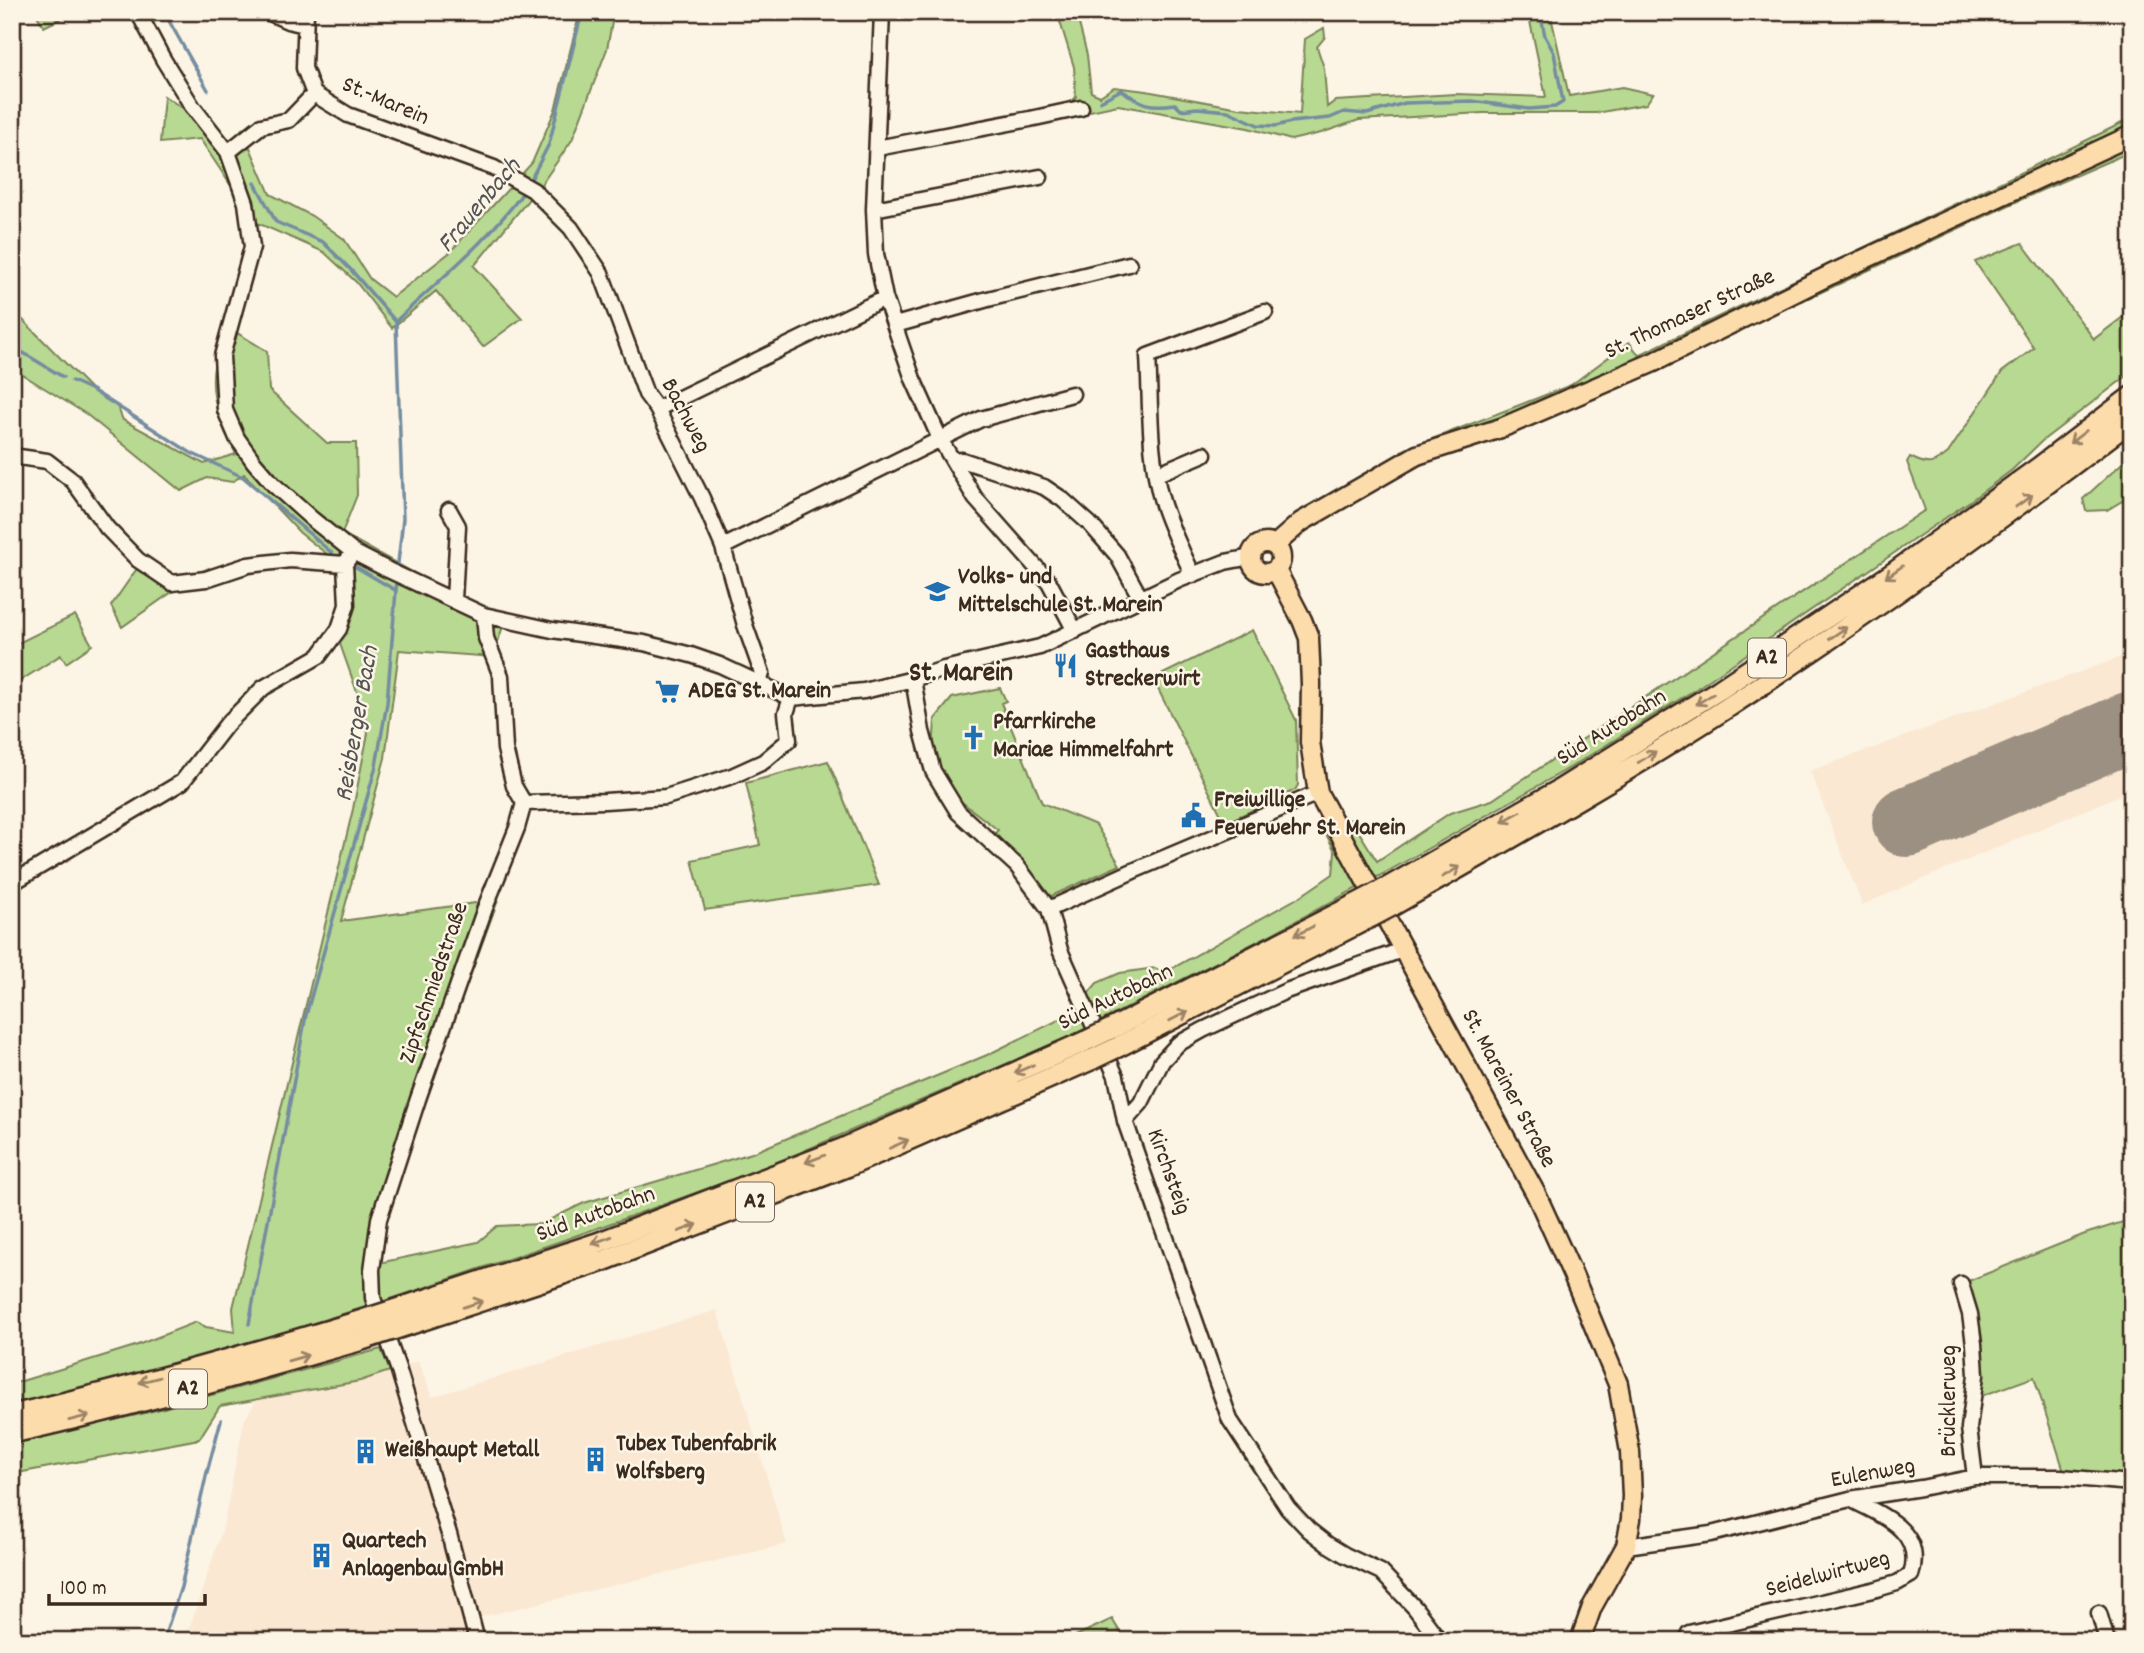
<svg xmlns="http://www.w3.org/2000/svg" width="2144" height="1653" viewBox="0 0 2144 1653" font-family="Dekko,sans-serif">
	<rect width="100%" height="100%" fill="#fcf5e5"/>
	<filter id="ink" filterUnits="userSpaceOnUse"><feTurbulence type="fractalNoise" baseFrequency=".0143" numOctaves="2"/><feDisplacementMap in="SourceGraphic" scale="14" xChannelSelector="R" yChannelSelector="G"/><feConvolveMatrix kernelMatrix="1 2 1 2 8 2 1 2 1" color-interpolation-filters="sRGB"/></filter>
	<g filter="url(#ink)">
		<!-- built -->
		<path fill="#fae8d2" d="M2132 653V790L1862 905 1810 771Z
			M717 1310 787 1544 481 1617 487 1641H185L223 1527 244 1421 257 1399 360 1381 418 1361 432 1397Z"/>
		<!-- green -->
		<path fill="#b8d992" stroke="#7a8258" stroke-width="2" d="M35 12H74L44 27Z
			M580 12H614L607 49 572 140 543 182 474 266 522 318 483 347 436 291 392 328 356 282 324 252 255 222 200 139 160 143 164 96 184 109 204 131 229 143 242 129 270 194 312 216 344 239 370 279 393 297 449 253 532 163 555 110Z
			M1057 12H1076L1087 55 1091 92 1100 96 1114 87 1146 91 1239 108 1300 114 1305 39 1324 28 1325 37 1317 47 1324 68 1327 107 1335 101 1455 94 1546 97 1528 12H1550L1569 96 1622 87 1653 94 1646 104 1596 113H1483L1359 120 1321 133 1291 140 1248 128 1118 105 1058 118 1076 97 1074 67Z
			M2132 118V151L2042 190 1640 376 1406 471 1401 451 1571 385 1629 342 1639 355C1803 275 1969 199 2132 118Z
			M2022 243 2094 339 2132 310V372L2042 441 2012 470 1970 501 1696 689 1571 767 1385 873 1270 935 1073 1035 757 1171 561 1241 394 1298 240 1346 101 1386 12 1406V1384L135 1346 196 1322 206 1327 235 1332 233 1308 353 809 368 733 363 709 333 624 343 595 332 558 300 533 244 474 232 482 207 478 181 491 86 414 12 368V309L92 390 117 406 123 420 204 464 236 454C221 427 206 391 216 359 219 349 227 339 232 330L267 351 269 390 327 443H356L357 495 342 533 504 623 493 657 399 650 385 758 341 921 498 900 407 1148 387 1215 379 1263 478 1242 497 1226 541 1224 584 1203 752 1153 987 1055 1071 1014 1097 983 1120 973 1155 968 1164 973 1301 896 1333 874 1335 851 1326 834 1351 819 1377 861 1450 813 1492 800 1925 510 1907 462 1910 457C1928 466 1932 466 1948 453L2002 372 2034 348 1975 262Z
			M2132 454V495L2107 510 2086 511 2083 499Z
			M145 557C170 576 178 584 209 568L214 578 172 592 122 627 111 606Z
			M75 615 92 645 66 663 61 655 12 686V646Z
			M1252 630 1296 720 1298 785 1295 790 1225 823 1153 679Z
			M1000 688 1006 701 1001 703 1042 803 1096 825 1120 865 1049 897 995 833 998 830 950 793 933 752 935 719 952 698Z
			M828 761 879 885 705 910 692 860 760 845 746 783Z
			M2132 1219V1479L2065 1474 2034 1377 1976 1398 1961 1284 2085 1234Z
			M381 1349 390 1371 360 1381 220 1406 199 1439 12 1474V1443L145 1413Z
			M1112 1619 1123 1637 1117 1641H1065Z"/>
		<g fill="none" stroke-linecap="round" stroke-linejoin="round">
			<!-- stream -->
			<path stroke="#758ca1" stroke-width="3.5" d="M164 12 208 90
				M1100 101 1121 90C1142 104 1149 108 1175 104L1181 110 1197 108 1228 111 1258 125 1276 126 1291 122 1330 118 1344 112 1367 114 1405 103 1472 101 1529 109 1555 107 1563 102 1554 53 1545 36 1540 12
				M255 183 276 222 323 242 352 271 396 322 403 519 397 571
				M529 183 549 144 582 12
				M396 321C440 279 489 240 525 190
				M12 346 63 377
				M72 381 92 390 191 453 243 477 332 553
				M356 567 395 590
				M249 1324 306 1015 376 766 387 703 397 578
				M163 1641 181 1587 207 1472 221 1420"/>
			<!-- runway -->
			<path stroke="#9c9082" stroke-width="70" d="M1907 822 2132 726"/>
			<defs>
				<path id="minor" d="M138 12 163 59 192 106 228 152 246 203 252 247 222 356 225 410 237 438 254 462 274 485 312 519 353 552 388 570 484 615 552 630 644 643 691 655 720 665 791 698 864 691 913 679 944 669 1040 647 1179 580 1225 562 1251 557
					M268 12 288 21 305 25
					M306 12 304 68 314 94 348 115 494 168 533 190 571 228 601 273 646 394 657 409 702 498 723 547 745 625 762 673 759 682
					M882 12 874 209 876 254 885 298 913 379 940 439 975 498 1049 582 1075 631
					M877 148 1030 119 1081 108
					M228 152 261 126 289 120 314 94
					M874 209 1040 177
					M895 325 988 299 1129 264
					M657 409 885 298
					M12 456 47 461 73 481 107 528 138 560 172 583 206 579 248 565 290 560 345 564
					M953 461 962 460 1044 487 1062 499 1090 524 1117 555 1140 597
					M1157 474 1204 454
					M449 510 458 526 454 600
					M723 547 981 419 1072 394
					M1193 575C1182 552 1171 529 1163 505 1148 458 1151 405 1148 356L1265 312
					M913 679 922 731 933 771 958 812 1017 866 1049 909 1060 950 1116 1076 1125 1121 1230 1420 1288 1508 1309 1530 1327 1544 1345 1555 1381 1572 1415 1608 1440 1641
					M524 803 605 801 666 797 732 776 763 762 789 740 786 713 791 698
					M12 883 182 782 227 724 263 688 319 656 339 629 347 605 345 564 353 552
					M1049 909 1133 871 1318 793
					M1125 1121 1141 1103 1162 1061 1178 1044 1203 1030 1286 991 1405 949
					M1961 1284 1970 1314 1974 1344 1976 1375 1969 1428 1975 1477
					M1626 1546 1711 1534 1850 1499 1921 1488 1975 1477H2061L2132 1483
					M2099 1613 2107 1641
					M1689 1633 1877 1589 1897 1583 1911 1575C1925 1532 1884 1516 1852 1500
					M477 1641 449 1534 398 1368 373 1298 372 1270 379 1219 418 1099 485 908 517 828 524 803 514 786 505 749 501 676 486 638 484 615"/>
				<path id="major" d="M1251 558a15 15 0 1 1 30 0a15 15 0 1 1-30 0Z
					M1275 545 1301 522 1417 455 1501 428 1654 362 1830 275 2132 135
					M1276 570 1302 620 1309 638 1311 684 1310 742 1318 793 1536 1194 1573 1275 1618 1384 1630 1452 1632 1496 1631 1519 1626 1546 1592 1607 1580 1641"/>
				<path id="highway" d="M1383 890 1559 790 1719 690 1893 573 2038 468 2132 396
					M1392 906C1506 841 1620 777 1730 706 1867 616 2001 520 2132 420
					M1111 1029 1364 900
					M1118 1047 1373 916
					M403 1307 597 1243 844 1148 1086 1041
					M408 1325 603 1261 849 1166 1093 1059
					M12 1415C128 1388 243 1356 356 1322
					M12 1433C130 1407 246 1373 362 1340"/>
			</defs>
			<!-- minor casing -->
			<use href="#minor" stroke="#3b2a1e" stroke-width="19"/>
			<!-- major casing -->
			<use href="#major" stroke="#3b2a1e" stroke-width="23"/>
			<!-- highway casing -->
			<use href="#highway" stroke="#3b2a1e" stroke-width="24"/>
			<!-- minor -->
			<use href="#minor" stroke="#fcf5e5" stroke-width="14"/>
			<!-- major -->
			<use href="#major" stroke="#fddcac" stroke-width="18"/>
			<!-- highway -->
			<use href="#highway" stroke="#fddcac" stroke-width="19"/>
			<defs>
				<path id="highway-bridge" d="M1364 900 1383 890
					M1373 916 1392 906
					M1086 1041 1111 1029
					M1093 1059 1118 1047
					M356 1322 403 1307
					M362 1340 408 1325"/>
			</defs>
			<!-- highway-bridge casing -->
			<use href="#highway-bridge" stroke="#3b2a1e" stroke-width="24" stroke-linecap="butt"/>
			<!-- highway-bridge -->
			<use href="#highway-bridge" stroke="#fddcac" stroke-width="19"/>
		</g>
		<!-- one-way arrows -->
		<defs><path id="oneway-shaft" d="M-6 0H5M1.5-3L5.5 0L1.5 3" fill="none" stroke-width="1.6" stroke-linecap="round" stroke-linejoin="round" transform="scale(1.75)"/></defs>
		<g stroke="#9c8365">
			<use href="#oneway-shaft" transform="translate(2078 437) rotate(142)"/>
			<use href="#oneway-shaft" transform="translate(2024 501) rotate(-36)"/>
			<use href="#oneway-shaft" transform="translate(1894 572) rotate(145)"/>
			<use href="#oneway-shaft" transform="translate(1838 633) rotate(-34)"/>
			<use href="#oneway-shaft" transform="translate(1705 699) rotate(148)"/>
			<use href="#oneway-shaft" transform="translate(1647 757) rotate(-32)"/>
			<use href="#oneway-shaft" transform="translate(1511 817) rotate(150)"/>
			<use href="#oneway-shaft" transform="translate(1451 872) rotate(-30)"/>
			<use href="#oneway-shaft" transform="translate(1304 931) rotate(153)"/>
			<use href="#oneway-shaft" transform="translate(1179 1016) rotate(-27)"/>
			<use href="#oneway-shaft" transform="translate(1024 1069) rotate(156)"/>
			<use href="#oneway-shaft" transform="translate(899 1144) rotate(-24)"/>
			<use href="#oneway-shaft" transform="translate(815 1159) rotate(159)"/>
			<use href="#oneway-shaft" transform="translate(688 1228) rotate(-21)"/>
			<use href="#oneway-shaft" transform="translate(602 1240) rotate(160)"/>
			<use href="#oneway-shaft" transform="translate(473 1304) rotate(-18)"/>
			<use href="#oneway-shaft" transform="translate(298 1358) rotate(-16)"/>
			<use href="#oneway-shaft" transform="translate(149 1380) rotate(165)"/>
			<use href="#oneway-shaft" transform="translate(79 1418) rotate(-14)"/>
		</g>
	</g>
	<!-- icons -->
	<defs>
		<symbol id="school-bare" viewBox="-9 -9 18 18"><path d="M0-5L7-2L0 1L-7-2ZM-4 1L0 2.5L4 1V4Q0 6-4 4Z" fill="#1f6fb2" stroke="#fcf5e5" stroke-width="2.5" paint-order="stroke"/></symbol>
		<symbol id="restaurant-bare" viewBox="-9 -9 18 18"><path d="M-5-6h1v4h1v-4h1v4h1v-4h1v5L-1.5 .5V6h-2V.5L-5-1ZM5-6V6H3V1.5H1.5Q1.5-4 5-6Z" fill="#1f6fb2" stroke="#fcf5e5" stroke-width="2.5" paint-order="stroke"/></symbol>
		<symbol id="supermarket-bare" viewBox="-9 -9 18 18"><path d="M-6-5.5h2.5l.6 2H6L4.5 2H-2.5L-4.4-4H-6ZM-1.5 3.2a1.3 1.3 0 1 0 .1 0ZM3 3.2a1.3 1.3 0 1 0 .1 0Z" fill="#1f6fb2" stroke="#fcf5e5" stroke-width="2.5" paint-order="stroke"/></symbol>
		<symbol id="church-bare" viewBox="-9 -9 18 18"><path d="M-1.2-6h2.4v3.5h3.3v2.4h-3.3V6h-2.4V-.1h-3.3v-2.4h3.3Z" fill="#1f6fb2" stroke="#fcf5e5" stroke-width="2.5" paint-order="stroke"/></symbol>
		<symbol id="civic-bare" viewBox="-9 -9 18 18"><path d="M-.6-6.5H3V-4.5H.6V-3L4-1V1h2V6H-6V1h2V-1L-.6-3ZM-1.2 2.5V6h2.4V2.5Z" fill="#1f6fb2" stroke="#fcf5e5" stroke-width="2.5" paint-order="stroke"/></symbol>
		<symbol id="building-bare" viewBox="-9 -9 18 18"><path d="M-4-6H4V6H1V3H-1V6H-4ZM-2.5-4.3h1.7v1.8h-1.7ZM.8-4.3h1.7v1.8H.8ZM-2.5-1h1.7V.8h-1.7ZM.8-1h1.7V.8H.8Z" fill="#1f6fb2" stroke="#fcf5e5" stroke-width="2.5" paint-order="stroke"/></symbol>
	</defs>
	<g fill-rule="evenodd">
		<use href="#school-bare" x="920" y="574" width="35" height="35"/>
		<use href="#restaurant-bare" x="1048" y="648" width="35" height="35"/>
		<use href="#supermarket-bare" x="650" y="674" width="35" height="35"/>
		<use href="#church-bare" x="956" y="720" width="35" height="35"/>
		<use href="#civic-bare" x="1176" y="798" width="35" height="35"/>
		<use href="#building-bare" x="348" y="1434" width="35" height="35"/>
		<use href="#building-bare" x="578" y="1442" width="35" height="35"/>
		<use href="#building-bare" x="304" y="1538" width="35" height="35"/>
	</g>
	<g text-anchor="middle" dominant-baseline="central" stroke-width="5" stroke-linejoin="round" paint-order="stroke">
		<!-- shield labels -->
		<g fill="#fcf5e5" stroke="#75675a" stroke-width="2">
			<rect x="1748" y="638.5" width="38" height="39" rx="5"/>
			<rect x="736" y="1182.5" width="38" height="39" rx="5"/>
			<rect x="169" y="1369.5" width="38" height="39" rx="5"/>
		</g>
		<g font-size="23" font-weight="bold" fill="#3b2a1e">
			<text x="1767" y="658">A2</text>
			<text x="755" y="1202">A2</text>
			<text x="188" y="1389">A2</text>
		</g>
		<!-- street labels -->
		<g font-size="24" fill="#3b2a1e" stroke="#fcf5e5">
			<text transform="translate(385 102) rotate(23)">St.-Marein</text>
			<text transform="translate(1690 315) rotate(-25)">St. Thomaser Straße</text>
			<text transform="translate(685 416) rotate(62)">Bachweg</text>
			<text transform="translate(1612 728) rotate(-32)">Süd Autobahn</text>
			<text transform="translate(435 983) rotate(-71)">Zipfschmiedstraße</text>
			<text transform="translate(1116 998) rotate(-26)">Süd Autobahn</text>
			<text transform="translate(1508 1089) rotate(62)">St. Mareiner Straße</text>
			<text transform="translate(1168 1172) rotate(70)">Kirchsteig</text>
			<text transform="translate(596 1215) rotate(-20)">Süd Autobahn</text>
			<text transform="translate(1950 1401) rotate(-90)">Brücklerweg</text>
			<text transform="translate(1873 1474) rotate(-10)">Eulenweg</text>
			<text transform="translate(1828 1575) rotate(-15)">Seidelwirtweg</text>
		</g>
		<!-- poi labels -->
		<g font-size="24" font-weight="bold" fill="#3b2a1e" stroke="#fcf5e5" text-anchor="start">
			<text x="958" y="578">Volks- und<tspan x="958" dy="28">Mittelschule St. Marein</tspan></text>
			<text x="1085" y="652">Gasthaus<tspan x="1085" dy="28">Streckerwirt</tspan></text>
			<text x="688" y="692">ADEG St. Marein</text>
			<text x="993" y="723">Pfarrkirche<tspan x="993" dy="28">Mariae Himmelfahrt</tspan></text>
			<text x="1214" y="801">Freiwillige<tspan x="1214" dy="28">Feuerwehr St. Marein</tspan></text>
			<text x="616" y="1445">Tubex Tubenfabrik<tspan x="616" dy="28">Wolfsberg</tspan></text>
			<text x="385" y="1451">Weißhaupt Metall</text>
			<text x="342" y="1542">Quartech<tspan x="342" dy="28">Anlagenbau GmbH</tspan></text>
		</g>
		<!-- water labels -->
		<g font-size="26" font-style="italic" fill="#535354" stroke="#fcf5e5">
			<text transform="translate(480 206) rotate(-50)">Frauenbach</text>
			<text transform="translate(358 724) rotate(-80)">Reisberger Bach</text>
		</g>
		<!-- quarter labels -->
		<g font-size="28" font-weight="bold" fill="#3b2a1e" stroke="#fcf5e5">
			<text x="961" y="675">St. Marein</text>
		</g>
	</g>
	<!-- margin -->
	<rect width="2144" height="1653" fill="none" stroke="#fcf5e5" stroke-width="42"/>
	<rect x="21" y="21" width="2102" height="1611" fill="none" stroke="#3b2a1e" stroke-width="2.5" filter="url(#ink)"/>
	<!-- scale -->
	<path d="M49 1594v10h156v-10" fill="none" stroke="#3b2a1e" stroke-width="3.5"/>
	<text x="60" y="1594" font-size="21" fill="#3b2a1e" stroke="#fcf5e5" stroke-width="5" paint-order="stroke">100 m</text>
</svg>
